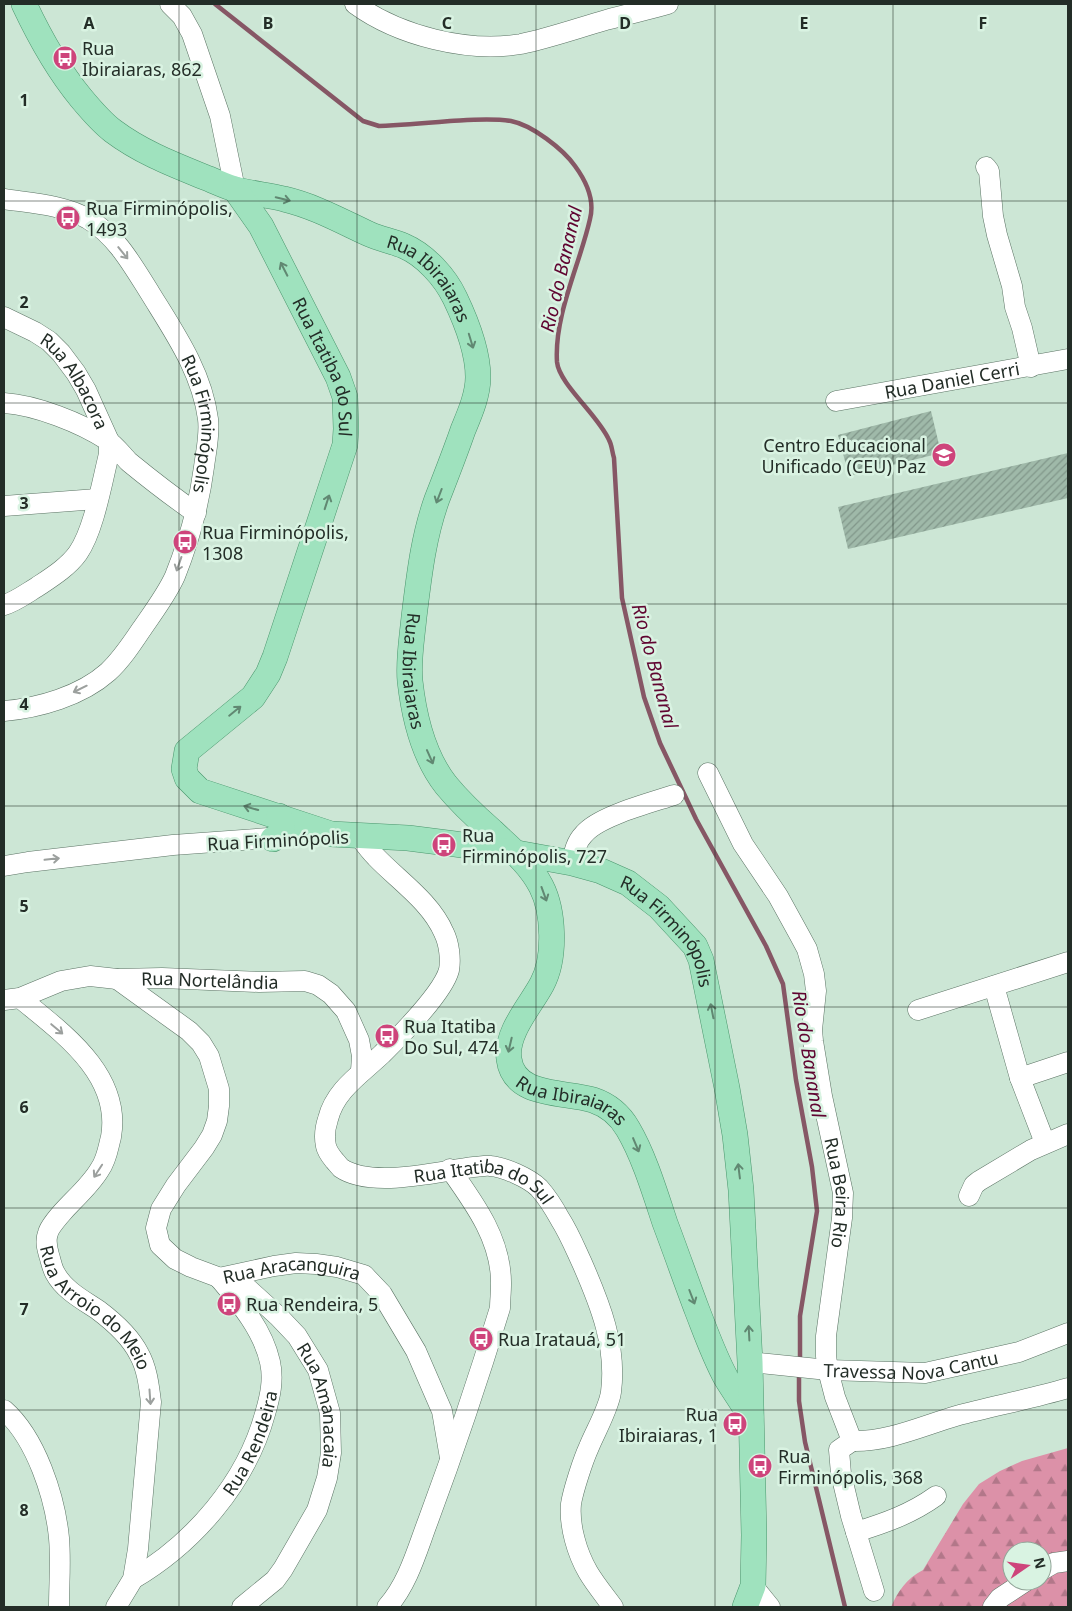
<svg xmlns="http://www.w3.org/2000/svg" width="1072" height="1611" viewBox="0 0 1072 1611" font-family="'Noto Sans',sans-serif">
	<defs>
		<pattern id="forest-firs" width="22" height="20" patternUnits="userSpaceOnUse" patternTransform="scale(1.25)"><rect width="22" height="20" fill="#dc91a8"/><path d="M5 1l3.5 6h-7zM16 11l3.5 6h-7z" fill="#b27789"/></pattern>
		<pattern id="building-hatch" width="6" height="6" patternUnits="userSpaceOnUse" patternTransform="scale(1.25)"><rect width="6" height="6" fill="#9fb9a9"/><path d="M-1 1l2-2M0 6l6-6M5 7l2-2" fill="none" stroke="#81978a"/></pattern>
	</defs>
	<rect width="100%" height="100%" fill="#cce6d5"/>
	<!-- forest -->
	<path fill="url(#forest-firs)" fill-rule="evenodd" d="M1068 1448V1607H891C898 1591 906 1579 923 1570L963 1504 979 1484 1000 1471 1022 1461ZM1012 1551H1042V1581H1012Z"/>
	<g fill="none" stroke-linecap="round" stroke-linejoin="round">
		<!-- stream -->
		<path stroke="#865765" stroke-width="4.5" d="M215 4 363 121 379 126C403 125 427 123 450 121 470 120 491 118 511 121 532 125 563 149 575 166 586 181 595 200 590 219 580 264 554 315 557 362 559 384 599 416 609 440 612 445 612 452 614 458L622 598 644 697 660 743 696 819 766 946 783 984 796 1080 812 1167 817 1211 800 1316V1362
			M799 1372V1401L805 1442 845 1607"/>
	</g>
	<!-- building -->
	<path fill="url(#building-hatch)" d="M931 411 941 453 849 476 838 435Z
		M1068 453V498L848 549 838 507Z"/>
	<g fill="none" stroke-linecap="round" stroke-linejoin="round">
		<defs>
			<g id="minor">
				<path d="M170 4 182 16 192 34 220 116 235 189"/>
				<path d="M355 4C399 36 468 53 521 44 550 38 578 28 606 20 627 14 648 10 668 4"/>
				<path d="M986 167 989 171 993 216 997 235 1012 286 1015 307 1022 328 1031 367"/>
				<path id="s1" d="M4 199C30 203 65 205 88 219 116 235 133 266 150 293 174 332 202 372 208 419 210 435 206 451 204 467 199 505 189 541 175 576 167 594 152 614 141 630 131 645 121 660 108 672 81 696 39 708 4 711"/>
				<path id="s2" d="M4 317 35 332 49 341 61 353 76 373 86 390 109 441V454C102 482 94 530 78 553 68 567 52 577 37 587 27 593 15 602 4 605"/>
				<path id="s3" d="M836 401 1068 359"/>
				<path d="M4 403C36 405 81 423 107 440 116 446 122 455 129 462 151 480 173 497 196 513"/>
				<path d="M4 506 97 499"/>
				<path id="s4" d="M708 773 743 844 778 896 800 936 807 949 814 974 816 991 812 1030 813 1041 822 1096 843 1193 842 1218 826 1336V1356L828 1370 835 1397 852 1441"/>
				<path id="s5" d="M359 836C364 843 370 851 376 857 398 880 431 902 444 933 449 943 451 959 449 970 443 993 400 1036 382 1054 361 1074 335 1090 328 1119 325 1128 324 1137 326 1146 327 1151 330 1155 334 1160 335 1161 340 1167 341 1168 372 1189 439 1171 474 1167 479 1167 485 1165 490 1166 504 1167 529 1178 539 1188 547 1197 554 1208 560 1219 569 1233 575 1248 582 1263 600 1304 617 1346 611 1392 609 1408 595 1432 589 1447 583 1460 573 1491 571 1504 569 1526 577 1553 588 1572 595 1584 605 1596 613 1607"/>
				<path d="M572 863C574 852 576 842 584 834 599 816 650 803 674 795"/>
				<path d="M4 866 28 862 173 845 325 834"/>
				<path id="s6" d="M117 979 189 1031 201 1043 209 1056 219 1089V1106L217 1121 212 1135 204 1148 176 1185 161 1209 156 1228 160 1245 175 1259 191 1267 247 1288 279 1317 297 1336 318 1370 330 1413 331 1453 327 1478 317 1510 283 1569 275 1580 242 1607"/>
				<path d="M994 986 1020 1078 1045 1143"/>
				<path id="s7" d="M20 998C61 1032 122 1074 111 1137 108 1148 107 1159 100 1169 93 1181 83 1191 73 1201 67 1207 50 1225 48 1233 45 1241 47 1248 49 1255 51 1261 52 1268 55 1273 64 1290 83 1300 98 1310 114 1322 130 1336 139 1354 147 1368 149 1386 151 1402L138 1549 133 1579 116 1607"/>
				<path id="s8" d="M4 1000 20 998 61 981 90 976 117 979 162 978 259 982 305 981 318 985 331 994 346 1011 359 1040 362 1056 361 1071"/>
				<path d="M918 1010 1068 962"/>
				<path d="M1020 1078 1068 1062"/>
				<path d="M969 1196 974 1185 979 1181 1031 1150 1068 1134"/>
				<path id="s9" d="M219 1278 274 1266 296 1263 316 1264 337 1267 364 1275 382 1294 416 1351 442 1411 450 1458"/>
				<path id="s10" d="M750 1362 828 1370 925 1373 1019 1352 1068 1333"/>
				<path d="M4 1410C36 1438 55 1497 59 1538 61 1561 59 1584 59 1607"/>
				<path d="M852 1441C888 1442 922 1426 956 1416 993 1406 1031 1399 1068 1388"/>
				<path d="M852 1441 839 1450 841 1474 851 1516 874 1591"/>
				<path d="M856 1532C885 1523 911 1514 936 1496"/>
				<path d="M1042 1570 1054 1563 1068 1561"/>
				<path id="s11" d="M133 1579C194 1543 246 1483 265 1414 270 1397 274 1380 270 1362 263 1330 240 1303 219 1278"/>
				<path d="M753 1586 770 1607"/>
				<path d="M387 1607C408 1584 417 1550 428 1521 454 1451 478 1380 500 1308 500 1301 501 1293 501 1285 502 1241 475 1204 450 1169"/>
				<path d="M993 1607 1000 1598 1026 1581"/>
			</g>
			<g id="major">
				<path id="s12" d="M24 4C40 38 57 69 81 98 91 110 101 122 113 131 141 152 172 164 204 177 215 181 226 187 238 190 253 194 269 195 284 199 314 206 341 221 369 234 380 239 392 241 404 246 425 255 445 277 455 298 466 321 478 350 478 377 478 395 470 413 463 430 455 453 446 476 437 499 423 538 419 577 414 617 412 638 408 660 410 681 414 717 424 757 446 785 460 802 476 817 492 831 510 848 529 863 541 886 554 911 556 958 542 984 531 1005 505 1033 509 1059 514 1098 565 1091 593 1100 608 1105 620 1115 628 1129 644 1156 655 1193 665 1223 676 1252 686 1281 697 1310 706 1333 714 1356 726 1378 734 1391 743 1404 751 1417"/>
				<path id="s13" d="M235 189 261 226 338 377 345 397 346 429 345 445 275 657 268 674 253 697 187 751 184 769 187 778 200 791 331 834 408 838 455 844 517 853 572 863 601 871 628 883 659 907 695 946 701 960 727 1088 735 1135 741 1190 750 1362 754 1535 753 1586 745 1607"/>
				<path d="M273 839C283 833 285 825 279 816"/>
			</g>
		</defs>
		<!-- minor casing -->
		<use href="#minor" stroke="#5b7364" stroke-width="21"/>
		<!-- major casing -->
		<use href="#major" stroke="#4a966d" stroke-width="26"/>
		<!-- minor -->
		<use href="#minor" stroke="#fff" stroke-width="20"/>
		<!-- major -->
		<use href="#major" stroke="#9fe2be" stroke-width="25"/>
	</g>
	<!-- one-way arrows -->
	<defs><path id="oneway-shaft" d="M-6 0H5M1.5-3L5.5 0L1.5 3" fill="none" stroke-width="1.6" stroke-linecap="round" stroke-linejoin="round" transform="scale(1.25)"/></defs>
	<g stroke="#618872">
		<use href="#oneway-shaft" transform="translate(283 199) rotate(14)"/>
		<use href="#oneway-shaft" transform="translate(284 269) rotate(-117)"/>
		<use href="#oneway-shaft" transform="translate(471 341) rotate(73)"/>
		<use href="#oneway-shaft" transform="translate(439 496) rotate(111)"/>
		<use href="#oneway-shaft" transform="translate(327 502) rotate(-72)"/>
		<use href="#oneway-shaft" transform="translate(235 711) rotate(-39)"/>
		<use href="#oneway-shaft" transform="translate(430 757) rotate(66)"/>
		<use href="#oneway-shaft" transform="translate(251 808) rotate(-164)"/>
		<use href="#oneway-shaft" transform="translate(544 894) rotate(70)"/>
		<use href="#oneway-shaft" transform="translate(712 1011) rotate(-101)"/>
		<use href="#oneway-shaft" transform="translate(510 1045) rotate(103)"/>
		<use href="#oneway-shaft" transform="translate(636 1145) rotate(67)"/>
		<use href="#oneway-shaft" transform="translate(739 1171) rotate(-97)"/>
		<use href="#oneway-shaft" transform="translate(692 1297) rotate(69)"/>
		<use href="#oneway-shaft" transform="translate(749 1333) rotate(-93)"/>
	</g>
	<g stroke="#9ca09e">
		<use href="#oneway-shaft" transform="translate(123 253) rotate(51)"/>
		<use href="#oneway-shaft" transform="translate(179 564) rotate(109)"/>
		<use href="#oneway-shaft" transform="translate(80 689) rotate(154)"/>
		<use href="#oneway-shaft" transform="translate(52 859) rotate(-6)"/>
		<use href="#oneway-shaft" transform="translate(57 1029) rotate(40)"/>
		<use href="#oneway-shaft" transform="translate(98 1171) rotate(123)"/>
		<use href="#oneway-shaft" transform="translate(150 1397) rotate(86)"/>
	</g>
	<!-- grid -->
	<path fill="none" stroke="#232d27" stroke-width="1" stroke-opacity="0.55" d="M179 4V1607M357 4V1607M536 4V1607M715 4V1607M893 4V1607M4 201H1068M4 403H1068M4 604H1068M4 806H1068M4 1007H1068M4 1208H1068M4 1410H1068"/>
	<!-- icons -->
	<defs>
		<symbol id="bus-disc" viewBox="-11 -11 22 22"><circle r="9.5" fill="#ce447b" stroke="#d9f3e2"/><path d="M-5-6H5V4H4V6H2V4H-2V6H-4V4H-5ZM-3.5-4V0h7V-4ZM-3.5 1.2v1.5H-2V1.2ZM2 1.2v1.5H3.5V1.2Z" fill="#fff"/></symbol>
		<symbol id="school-disc" viewBox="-11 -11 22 22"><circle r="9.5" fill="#ce447b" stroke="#d9f3e2"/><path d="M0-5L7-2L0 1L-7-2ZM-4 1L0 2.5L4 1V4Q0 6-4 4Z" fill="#fff"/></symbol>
	</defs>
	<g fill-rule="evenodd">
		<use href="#bus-disc" x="51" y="44" width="28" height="28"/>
		<use href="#bus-disc" x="54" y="204" width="28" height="28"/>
		<use href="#school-disc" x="930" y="441" width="28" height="28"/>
		<use href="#bus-disc" x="171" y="528" width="28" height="28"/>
		<use href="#bus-disc" x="430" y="831" width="28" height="28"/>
		<use href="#bus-disc" x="373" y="1022" width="28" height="28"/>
		<use href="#bus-disc" x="215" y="1290" width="28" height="28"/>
		<use href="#bus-disc" x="467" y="1325" width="28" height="28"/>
		<use href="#bus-disc" x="721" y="1410" width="28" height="28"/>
		<use href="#bus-disc" x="746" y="1452" width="28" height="28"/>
	</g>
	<g text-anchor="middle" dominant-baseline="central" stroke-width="5" stroke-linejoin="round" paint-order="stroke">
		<!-- poi labels -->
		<g font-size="18" fill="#232d27" stroke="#d9f3e2" text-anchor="start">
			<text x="82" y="48">Rua<tspan x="82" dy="21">Ibiraiaras, 862</tspan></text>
			<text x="86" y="208">Rua Firminópolis,<tspan x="86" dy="21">1493</tspan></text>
			<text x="926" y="445" text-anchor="end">Centro Educacional<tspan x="926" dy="21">Unificado (CEU) Paz</tspan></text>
			<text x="202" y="532">Rua Firminópolis,<tspan x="202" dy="21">1308</tspan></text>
			<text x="462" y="835">Rua<tspan x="462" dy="21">Firminópolis, 727</tspan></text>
			<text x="404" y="1026">Rua Itatiba<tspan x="404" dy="21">Do Sul, 474</tspan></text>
			<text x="246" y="1304">Rua Rendeira, 5</text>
			<text x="498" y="1339">Rua Iratauá, 51</text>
			<text x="718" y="1414" text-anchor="end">Rua<tspan x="718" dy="21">Ibiraiaras, 1</tspan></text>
			<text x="778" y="1456">Rua<tspan x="778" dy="21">Firminópolis, 368</tspan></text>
		</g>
		<!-- street labels -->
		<g font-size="18" fill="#232d27" stroke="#d9f3e2">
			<text stroke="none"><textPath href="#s12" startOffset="512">Rua Ibiraiaras</textPath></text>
			<text stroke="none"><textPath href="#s13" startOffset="201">Rua Itatiba do Sul</textPath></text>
			<text stroke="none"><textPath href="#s3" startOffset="118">Rua Daniel Cerri</textPath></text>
			<text stroke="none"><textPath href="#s2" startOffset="99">Rua Albacora</textPath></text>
			<text stroke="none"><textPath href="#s1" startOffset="328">Rua Firminópolis</textPath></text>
			<text stroke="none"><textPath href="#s12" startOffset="932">Rua Ibiraiaras</textPath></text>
			<text transform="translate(278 840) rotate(-3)">Rua Firminópolis</text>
			<text stroke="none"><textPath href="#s13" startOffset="1189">Rua Firminópolis</textPath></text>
			<text stroke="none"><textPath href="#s8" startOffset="210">Rua Nortelândia</textPath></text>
			<text stroke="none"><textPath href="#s12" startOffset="1458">Rua Ibiraiaras</textPath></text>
			<text stroke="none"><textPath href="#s4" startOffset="450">Rua Beira Rio</textPath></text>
			<text stroke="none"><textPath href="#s5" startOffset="565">Rua Itatiba do Sul</textPath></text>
			<text stroke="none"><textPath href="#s9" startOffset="74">Rua Aracanguira</textPath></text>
			<text stroke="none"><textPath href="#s7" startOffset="386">Rua Arroio do Meio</textPath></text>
			<text stroke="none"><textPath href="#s10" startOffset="162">Travessa Nova Cantu</textPath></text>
			<text stroke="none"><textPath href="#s6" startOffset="572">Rua Amanacaia</textPath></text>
			<text stroke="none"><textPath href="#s11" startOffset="184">Rua Rendeira</textPath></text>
		</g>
		<!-- water labels -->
		<g font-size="19" font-style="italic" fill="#600531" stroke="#d9f3e2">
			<text transform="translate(561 269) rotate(-77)">Rio do Bananal</text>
			<text transform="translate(655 666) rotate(75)">Rio do Bananal</text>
			<text transform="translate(809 1054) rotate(81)">Rio do Bananal</text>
		</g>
	</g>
	<g font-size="16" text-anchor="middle" font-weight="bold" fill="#232d27" stroke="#d9f3e2" stroke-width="5" stroke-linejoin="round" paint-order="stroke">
		<text x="89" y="29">A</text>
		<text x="268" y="29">B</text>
		<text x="447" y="29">C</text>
		<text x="625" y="29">D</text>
		<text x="804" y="29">E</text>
		<text x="983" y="29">F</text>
		<text x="24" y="106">1</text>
		<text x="24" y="308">2</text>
		<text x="24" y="509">3</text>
		<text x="24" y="710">4</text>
		<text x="24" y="912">5</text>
		<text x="24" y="1113">6</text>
		<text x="24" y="1315">7</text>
		<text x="24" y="1516">8</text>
	</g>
	<!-- border -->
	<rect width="1072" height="1611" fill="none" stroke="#232d27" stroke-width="10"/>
	<!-- north arrow -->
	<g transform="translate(1027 1566) rotate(77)"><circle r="24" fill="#d9f3e2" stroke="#90a497"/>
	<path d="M0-4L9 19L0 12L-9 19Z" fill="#ce447b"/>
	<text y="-8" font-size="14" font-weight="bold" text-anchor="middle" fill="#232d27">N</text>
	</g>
</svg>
